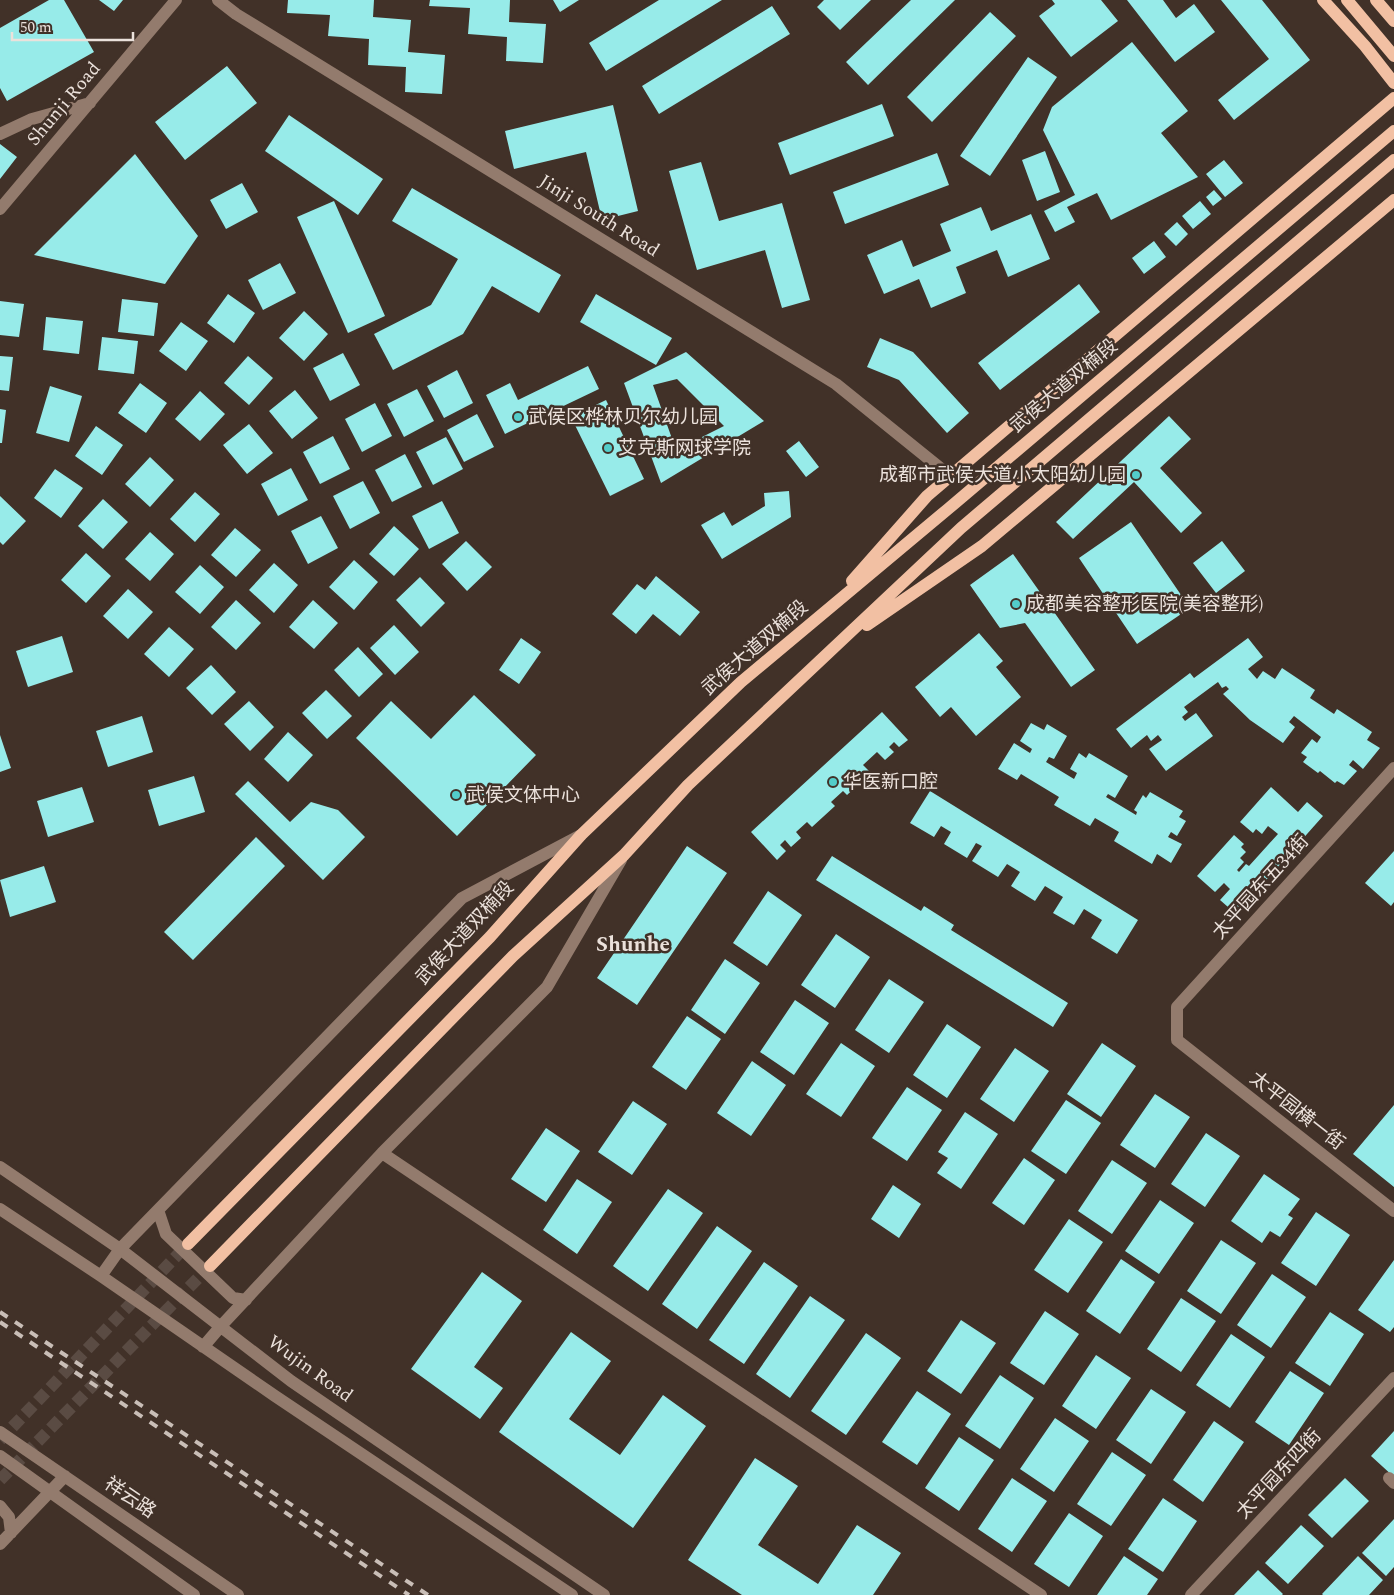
<svg xmlns="http://www.w3.org/2000/svg" width="1394" height="1595" viewBox="0 0 1394 1595" font-family="Spectral,'Noto Sans SC',serif">
	<rect width="100%" height="100%" fill="#413128"/>
	<!-- building -->
	<path fill="#97ebe9" fill-rule="evenodd" d="M49 0H64L94 52 7 101 0 88V28Z
		M99 0H123L114 11Z
		M288 0H374L373 17 411 20 408 52 445 55 442 94 405 92 406 67 368 65 369 39 328 36 330 15 287 13Z
		M430 0H510L509 22 546 24 543 63 506 61 507 37 468 34 470 8 429 6Z
		M553 0H579L560 12Z
		M659 0H722L606 71 589 43Z
		M824 0H871L840 30 817 7Z
		M911 0H955L868 85 846 62Z
		M1052 0H1101L1118 21 1071 57 1039 16 1055 4Z
		M1127 0H1163L1176 18 1194 4 1215 32 1175 62Z
		M1221 0H1262L1310 60 1234 120 1218 100 1269 59Z
		M772 6 790 34 659 114 642 86Z
		M990 12 1016 36 932 122 907 97Z
		M1132 42 1188 111 1161 133 1198 177 1111 220 1097 193 1067 207 1075 222 1055 232 1044 211 1075 195 1043 130 1052 107Z
		M1028 57 1057 77 990 176 960 156Z
		M227 66 257 103 185 160 155 122Z
		M882 104 894 136 790 175 778 143Z
		M613 105 638 211 602 220 586 152 514 169 505 131Z
		M289 115 383 179 358 215 265 151Z
		M0 144 17 157 0 179Z
		M1045 151 1060 192 1037 201 1022 160Z
		M937 153 949 185 845 224 833 192Z
		M135 154 198 236 165 284 34 255Z
		M1224 160 1243 183 1225 197 1206 174Z
		M701 162 719 221 782 203 810 300 782 308 765 250 697 270 669 171Z
		M242 183 258 212 226 229 210 200Z
		M412 188 561 275 539 313 492 286 463 334 393 370 374 334 431 305 458 259 392 221Z
		M1214 190 1222 199 1213 206 1206 197Z
		M334 201 385 316 348 333 297 217Z
		M1200 201 1211 214 1193 229 1182 216Z
		M981 207 991 231 1031 214 1050 259 1008 277 997 250 956 267 966 293 931 308 919 279 884 294 867 255 902 240 913 267 951 251 940 224Z
		M1177 222 1188 234 1176 246 1164 234Z
		M1154 241 1166 257 1144 274 1132 258Z
		M280 263 296 293 263 310 248 280Z
		M1079 284 1100 312 1000 390 978 363Z
		M228 294 255 313 234 343 207 323Z
		M596 294 672 338 656 365 580 322Z
		M122 299 158 303 154 336 118 332Z
		M0 301 24 304 19 337 0 335Z
		M304 311 328 334 304 361 279 338Z
		M46 317 83 321 79 354 43 350Z
		M181 322 208 341 186 371 159 351Z
		M102 337 138 341 134 374 98 370Z
		M880 338 913 352 969 413 947 433 899 380 867 367Z
		M686 352 764 421 661 483 624 383ZM677 379 724 426 676 450 653 385Z
		M343 353 360 385 330 401 313 368Z
		M0 356 13 357 9 391 0 390Z
		M248 356 273 378 249 405 224 383Z
		M588 366 599 389 505 434 486 395 510 383 518 400Z
		M457 370 473 403 444 418 427 386Z
		M140 383 167 403 146 433 118 413Z
		M50 386 82 396 69 442 36 433Z
		M417 389 434 421 404 437 387 404Z
		M295 390 318 418 292 439 269 411Z
		M200 391 225 414 200 441 175 419Z
		M606 400 644 479 610 496 571 417Z
		M375 403 392 436 362 452 345 419Z
		M0 409 6 410 2 443H0Z
		M477 414 494 447 464 462 447 430Z
		M1169 416 1191 439 1160 468 1202 513 1181 533 1134 482 1073 539 1056 522Z
		M249 424 273 453 247 474 223 445Z
		M96 426 123 445 102 475 75 456Z
		M333 436 350 469 320 484 303 452Z
		M446 437 463 469 433 485 416 452Z
		M799 441 819 467 806 477 786 451Z
		M405 454 422 487 392 502 375 470Z
		M150 457 174 480 150 507 125 484Z
		M291 468 308 500 278 516 261 484Z
		M55 469 83 488 61 518 34 498Z
		M363 481 380 513 350 529 333 496Z
		M789 491 791 517 722 559 701 525 724 512 732 526 765 506 764 493Z
		M195 492 220 514 195 542 170 519Z
		M0 496 26 521 3 545 0 542Z
		M103 499 128 522 103 549 78 526Z
		M442 501 459 533 429 549 412 516Z
		M321 516 338 548 308 564 291 531Z
		M1131 522 1190 608 1137 644 1079 558Z
		M394 526 419 549 394 576 369 554Z
		M235 528 261 550 236 577 211 555Z
		M150 532 174 554 150 581 125 559Z
		M466 541 492 567 467 591 442 564Z
		M1222 541 1245 571 1216 593 1193 563Z
		M86 553 111 576 86 603 61 580Z
		M1013 554 1095 670 1071 687 1025 623 1000 628 970 585Z
		M354 560 378 582 354 610 329 587Z
		M274 563 298 585 274 613 249 590Z
		M200 565 224 587 200 614 175 592Z
		M656 576 700 612 680 636 653 614 636 634 612 614 637 584 645 590Z
		M420 577 445 603 421 627 396 600Z
		M128 589 153 612 128 639 103 616Z
		M236 600 261 623 236 650 211 627Z
		M313 600 338 623 314 649 289 627Z
		M394 625 419 652 395 675 370 648Z
		M169 627 194 649 169 677 144 654Z
		M979 633 1003 661 996 667 1021 697 976 736 951 707 940 717 915 687Z
		M62 636 73 672 28 687 16 651Z
		M521 638 541 652 519 684 499 670Z
		M1248 638 1263 657 1248 669 1257 679 1263 671 1275 679 1282 668 1315 690 1310 698 1334 714 1337 709 1372 732 1367 740 1380 748 1363 769 1353 760 1349 765 1357 771 1344 785 1337 781 1335 783 1320 771 1318 773 1303 762 1307 757 1301 753 1312 739 1317 743 1321 737 1294 716 1289 722 1295 727 1283 743 1250 720 1223 694 1229 689 1226 686 1222 688 1218 682 1184 707 1188 712 1182 717 1185 721 1196 713 1213 736 1166 771 1149 749 1162 740 1158 735 1151 741 1147 735 1131 748 1116 729 1190 673 1194 678Z
		M358 647 383 674 359 697 334 670Z
		M211 665 236 692 212 715 186 688Z
		M326 690 352 716 327 739 302 713Z
		M474 695 536 755 457 836 356 738 391 701 431 739Z
		M249 701 274 727 250 751 224 724Z
		M882 712 908 740 899 747 894 742 889 747 894 752 885 760 877 752 863 765 871 773 847 795 843 791 831 802 835 806 812 827 807 822 796 832 801 838 791 847 785 840 780 845 786 851 777 860 751 832Z
		M142 716 153 752 108 767 96 731Z
		M1031 723 1044 730 1047 724 1067 736 1054 759 1049 757 1046 762 1074 779 1077 773 1070 769 1079 753 1086 758 1089 753 1128 776 1115 798 1108 794 1106 797 1136 815 1137 812 1134 810 1143 795 1146 798 1150 792 1183 811 1179 817 1186 821 1177 836 1171 832 1168 837 1182 844 1171 863 1157 854 1152 864 1114 841 1119 832 1095 818 1090 826 1054 805 1059 797 1021 774 1017 780 998 769 1014 743 1030 753 1032 749 1020 741Z
		M288 732 313 755 288 782 264 759Z
		M0 735 11 768 0 772Z
		M194 776 205 812 159 826 148 790Z
		M248 781 290 822 311 802 338 810 365 837 323 880 235 794Z
		M82 787 94 822 48 837 37 801Z
		M1271 787 1298 812 1307 802 1323 816 1236 914 1220 900 1230 889 1224 883 1215 892 1197 876 1234 835 1244 844 1241 847 1246 852 1240 858 1244 862 1237 870 1239 872 1246 864 1249 866 1278 834 1268 826 1262 834 1256 829 1253 833 1240 822Z
		M930 791 1138 920 1117 954 1091 938 1102 920 1084 909 1074 925 1053 913 1063 897 1045 886 1035 901 1011 886 1020 872 1007 864 998 877 972 861 982 846 976 843 967 858 944 844 951 832 941 826 934 837 910 823Z
		M256 837 285 866 193 960 164 932Z
		M687 846 727 873 637 1005 597 978Z
		M1394 851V902L1391 906 1365 883Z
		M832 856 921 911 924 906 954 925 951 930 1068 1003 1053 1027 816 880Z
		M44 866 56 902 10 917 0 880Z
		M768 891 802 915 767 966 733 943Z
		M836 934 870 957 835 1008 801 985Z
		M725 959 760 983 725 1034 691 1010Z
		M889 979 924 1002 889 1053 855 1030Z
		M795 1000 829 1023 794 1075 760 1052Z
		M687 1016 721 1039 686 1090 652 1067Z
		M947 1024 981 1047 947 1098 913 1075Z
		M841 1043 875 1066 841 1117 806 1094Z
		M1102 1043 1136 1066 1101 1117 1067 1094Z
		M1015 1048 1049 1071 1014 1122 980 1099Z
		M752 1061 786 1085 751 1136 717 1113Z
		M907 1087 942 1110 907 1161 872 1138Z
		M1155 1094 1190 1117 1155 1168 1120 1145Z
		M1066 1100 1101 1123 1066 1174 1031 1151Z
		M633 1101 667 1124 632 1175 598 1152Z
		M1394 1105V1187L1353 1154Z
		M965 1112 998 1134 961 1189 937 1173 948 1158 938 1152Z
		M546 1128 580 1151 546 1202 511 1179Z
		M1206 1133 1240 1156 1205 1207 1171 1184Z
		M1024 1158 1055 1180 1024 1225 992 1203Z
		M1112 1160 1147 1183 1112 1234 1078 1211Z
		M1264 1174 1300 1199 1288 1215 1293 1218 1280 1237 1270 1231 1262 1243 1231 1221Z
		M577 1179 612 1202 577 1254 543 1230Z
		M893 1185 921 1204 899 1238 871 1219Z
		M668 1189 703 1213 648 1291 613 1266Z
		M1160 1200 1194 1223 1159 1274 1125 1251Z
		M1316 1212 1350 1235 1316 1286 1281 1263Z
		M1069 1219 1103 1242 1068 1293 1034 1270Z
		M717 1226 752 1251 697 1329 662 1304Z
		M1221 1240 1256 1263 1221 1314 1187 1291Z
		M1121 1259 1155 1282 1120 1334 1086 1311Z
		M1394 1260V1327L1390 1332 1358 1310Z
		M764 1262 798 1286 744 1364 709 1340Z
		M482 1272 522 1301 474 1367 503 1388 480 1419 411 1369Z
		M1272 1274 1306 1297 1271 1348 1237 1325Z
		M810 1296 845 1320 790 1398 756 1374Z
		M1181 1298 1216 1321 1181 1372 1147 1349Z
		M1045 1311 1079 1334 1044 1385 1010 1363Z
		M1330 1312 1364 1334 1330 1386 1295 1363Z
		M961 1320 996 1343 961 1394 927 1371Z
		M571 1332 611 1361 569 1419 620 1455 663 1395 706 1426 633 1528 499 1432Z
		M866 1333 901 1358 846 1435 811 1411Z
		M1231 1334 1265 1357 1230 1408 1196 1385Z
		M1096 1355 1131 1378 1096 1429 1062 1406Z
		M1290 1371 1324 1393 1289 1445 1255 1422Z
		M1000 1375 1034 1398 1000 1449 965 1426Z
		M1151 1389 1186 1412 1151 1464 1116 1440Z
		M917 1391 951 1414 917 1465 882 1442Z
		M1055 1418 1089 1441 1054 1492 1020 1469Z
		M1214 1421 1244 1442 1203 1502 1173 1480Z
		M1394 1431V1477L1371 1456Z
		M959 1437 994 1460 959 1511 925 1488Z
		M1112 1452 1146 1475 1111 1526 1077 1504Z
		M755 1458 798 1486 758 1545 818 1584 857 1525 901 1553 873 1595H742L688 1560Z
		M1012 1478 1047 1501 1012 1552 978 1529Z
		M1345 1478 1369 1501 1332 1538 1308 1515Z
		M1163 1498 1197 1521 1163 1572 1128 1549Z
		M1069 1513 1103 1536 1069 1587 1034 1564Z
		M1394 1519V1567L1386 1576 1362 1553Z
		M1301 1525 1324 1546 1288 1584 1265 1563Z
		M1124 1556 1158 1579 1147 1595H1097Z
		M1358 1556 1383 1580 1369 1595H1323L1322 1594Z
		M1258 1570 1283 1594 1282 1595H1234Z"/>
	<g fill="none" stroke-linecap="round" stroke-linejoin="round">
		<!-- major-tunnel -->
		<path stroke="#5a4b43" stroke-width="12" stroke-dasharray="12 6" stroke-linecap="butt" d="M0 1440 188 1244
			M0 1480 210 1266"/>
		<!-- minor -->
		<path stroke="#937b6d" stroke-width="12" d="M218 0 236 14 836 384 950 476
			M0 134 32 119 90 103
			M0 209 176 0
			M1394 768 1177 1007V1040L1394 1211
			M382 1153 1041 1595
			M0 1167 120 1249 291 1381 604 1595
			M0 1209 101 1276 275 1396 572 1595
			M158 1210 166 1234 233 1298 246 1300
			M101 1276 120 1249 462 898 581 835
			M203 1347 221 1326 382 1153 547 987 621 860
			M0 1432 238 1595
			M0 1456 194 1595
			M1389 1478 1394 1483
			M0 1506 9 1517 11 1533
			M0 1544 65 1476
			M1191 1595 1394 1378"/>
		<!-- major -->
		<path stroke="#f2c0a3" stroke-width="12" d="M1323 0 1365 46 1394 83
			M1347 0 1394 56
			M1376 0 1394 21
			M852 581 927 496 1394 98
			M867 625 982 546 1394 200
			M188 1244 490 937 581 835 741 682 948 509 1394 131
			M210 1266 513 956 624 855 688 785 961 528 1394 160"/>
		<!-- rail -->
		<path stroke="#c9beb7" stroke-width="4" stroke-dasharray="9 9" stroke-linecap="butt" d="M0 1312 428 1595
			M0 1322 409 1595"/>
	</g>
	<!-- markers -->
	<g fill="#53cdca" stroke="#413128" stroke-width="2">
		<circle cx="518" cy="417" r="5"/>
		<circle cx="608" cy="448" r="5"/>
		<circle cx="1136" cy="475" r="5"/>
		<circle cx="1016" cy="604" r="5"/>
		<circle cx="833" cy="782" r="5"/>
		<circle cx="456" cy="795" r="5"/>
	</g>
	<g text-anchor="middle" dominant-baseline="central" stroke-width="5" stroke-linejoin="round" paint-order="stroke">
		<!-- street labels -->
		<g font-size="19" fill="#ebe1db" stroke="#413128">
			<text transform="translate(64 104) rotate(-50)">Shunji Road</text>
			<text transform="translate(599 216) rotate(32)">Jinji South Road</text>
			<text transform="translate(1064 386) rotate(-40)">武侯大道双楠段</text>
			<text transform="translate(755 648) rotate(-41)">武侯大道双楠段</text>
			<text transform="translate(1261 887) rotate(-48)">太平园东五34街</text>
			<text transform="translate(465 933) rotate(-47)">武侯大道双楠段</text>
			<text transform="translate(1297 1111) rotate(38)">太平园横一街</text>
			<text transform="translate(310 1369) rotate(36)">Wujin Road</text>
			<text transform="translate(1279 1474) rotate(-47)">太平园东四街</text>
			<text transform="translate(130 1498) rotate(34)">祥云路</text>
		</g>
		<!-- poi labels -->
		<g font-size="19" fill="#ebe1db" stroke="#413128" text-anchor="start">
			<text x="528" y="417">武侯区桦林贝尔幼儿园</text>
			<text x="618" y="448">艾克斯网球学院</text>
			<text x="1126" y="475" text-anchor="end">成都市武侯大道小太阳幼儿园</text>
			<text x="1026" y="604">成都美容整形医院(美容整形)</text>
			<text x="843" y="782">华医新口腔</text>
			<text x="466" y="795">武侯文体中心</text>
		</g>
		<!-- quarter labels -->
		<g font-size="21" font-weight="bold" fill="#ebe1db" stroke="#413128">
			<text x="633" y="945">Shunhe</text>
		</g>
	</g>
	<!-- scale -->
	<path d="M12 32v8h121v-8" fill="none" stroke="#ebe1db" stroke-width="2.5"/>
	<text x="20" y="32" font-size="15" fill="#ebe1db" stroke="#413128" stroke-width="4" paint-order="stroke">50 m</text>
</svg>
